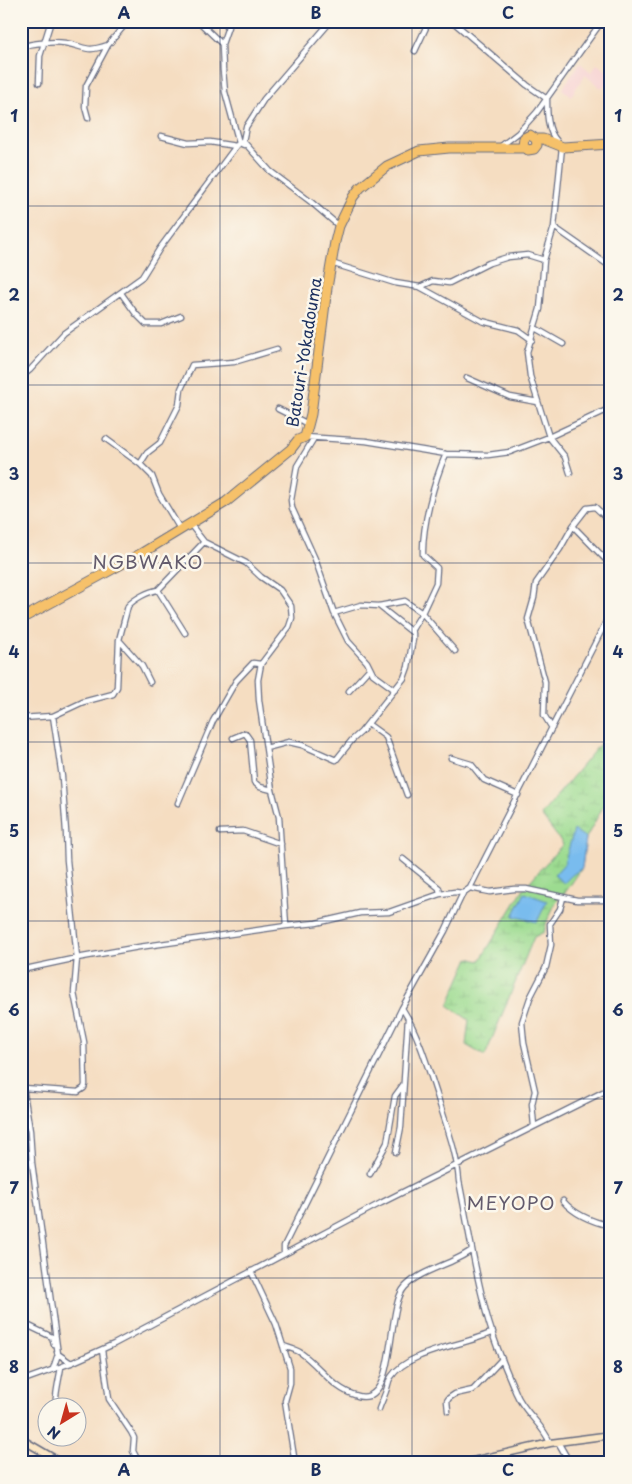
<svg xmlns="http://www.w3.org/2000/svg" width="632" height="1484" viewBox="0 0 632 1484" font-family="'Playpen Sans',sans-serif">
	<defs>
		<pattern id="wetland-marsh" width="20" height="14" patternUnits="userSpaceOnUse" patternTransform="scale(1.25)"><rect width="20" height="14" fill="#9cdb90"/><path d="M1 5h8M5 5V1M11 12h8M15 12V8" fill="none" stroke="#86bc7f"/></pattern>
	</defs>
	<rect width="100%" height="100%" fill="#fbf7ec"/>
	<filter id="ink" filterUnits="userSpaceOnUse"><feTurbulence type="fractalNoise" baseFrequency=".02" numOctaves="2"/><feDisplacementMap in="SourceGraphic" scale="10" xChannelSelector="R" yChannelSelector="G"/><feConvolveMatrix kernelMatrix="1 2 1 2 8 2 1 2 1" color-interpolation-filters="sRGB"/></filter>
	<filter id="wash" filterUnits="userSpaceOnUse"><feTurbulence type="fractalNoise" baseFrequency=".0096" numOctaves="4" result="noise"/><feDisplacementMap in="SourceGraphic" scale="20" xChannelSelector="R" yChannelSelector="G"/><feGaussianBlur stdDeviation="1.12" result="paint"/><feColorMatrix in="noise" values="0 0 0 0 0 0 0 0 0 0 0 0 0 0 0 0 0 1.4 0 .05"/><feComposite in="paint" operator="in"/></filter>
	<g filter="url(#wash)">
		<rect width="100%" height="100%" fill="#f5ddc1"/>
		<!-- built -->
		<path fill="#f7cfd0" d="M580 63 591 72 597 64 611 74V78L602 89 585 75 571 96 562 89Z"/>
		<!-- wetland -->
		<path fill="url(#wetland-marsh)" stroke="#5c8577" d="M611 728V792L586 838 582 868 567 890 556 902 547 921 544 932 534 937 485 1056 466 1045 469 1020 448 1005 469 958 480 961 524 888 563 844 541 815 609 733Z"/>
		<!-- water -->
		<path fill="#79bcee" stroke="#4a76a6" d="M574 830 586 838 582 868 572 875 564 883 554 875 564 864Z
			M525 893 547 901 537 922 513 916Z"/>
	</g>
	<g filter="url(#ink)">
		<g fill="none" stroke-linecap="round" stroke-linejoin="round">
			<defs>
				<path id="street" d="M198 21 222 44
					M230 21 222 44 223 70 225 92 239 143
					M452 21 527 85 547 99C547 112 547 131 557 141
					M21 47C32 43 54 41 65 43 87 47 85 53 108 45
					M415 51 429 21
					M39 83 40 56 51 21
					M88 118 85 107 86 86 108 45 128 21
					M161 136 188 143 210 142 236 146
					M243 141 246 127 264 99 331 21
					M501 146 518 133 537 112 602 21
					M554 227 611 267
					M331 263 395 283 420 287 482 321 518 330 532 340
					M420 287 433 281 449 283 489 263 508 257 528 255 544 260
					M121 293 136 314 146 324H161L181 316
					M535 328 563 344
					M21 377 30 370 64 333 142 277 160 248 236 146 239 143 244 145 243 141 270 171 311 202 339 226
					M467 378 510 397 538 402
					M278 409 308 424
					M305 437 366 441 446 454 488 455 510 452 549 437 530 376 527 352 540 309 544 260 554 227 562 147
					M314 438 297 466 291 500 292 508 315 559 334 613 348 641 367 662 373 674 395 690
					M106 439 140 464 152 476 159 494 180 529
					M140 464 147 453 160 443 179 405 181 389 192 365 234 362 277 349
					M570 473 565 457 549 437 611 408
					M610 486 611 485
					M573 526 611 565
					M204 542 246 563 261 577 280 590 291 606 292 618 289 627 261 664
					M158 590 204 542 190 524
					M334 613 361 605 379 606 405 601 422 613 455 651
					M411 631 422 613 436 583 437 568 423 555C422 526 434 481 446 454
					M119 640 142 666 150 682
					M349 691 370 668
					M21 718 53 716 83 702 113 694 117 687 119 640 128 606C134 599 149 591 158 590L185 633
					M368 724 386 737 407 795
					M552 728 544 715 545 682 528 619 534 598 536 583 560 549 573 526 587 508 595 507 611 522
					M233 738 245 733 250 740 254 782 260 787 272 790
					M266 748 289 742 302 745 336 760 352 740 361 732 404 678 408 667 413 639V633L379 606
					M451 758 471 764 484 780 518 795
					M220 832 243 831 281 844
					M403 859 439 888 440 894
					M470 888 490 892 514 889H526L577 900H611
					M286 926 316 923 360 913 389 912 440 894 455 892 463 893
					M21 970 77 958 139 947 286 926 279 817 272 790 259 700 258 680 261 664 253 663 236 681 213 721 178 803
					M21 1074 30 1131 32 1163 58 1354 71 1363
					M24 1088 78 1092 84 1088 85 1085 84 1042 74 993 77 958 67 860 66 832 62 777 53 716
					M534 1126 532 1104 535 1091 524 1043 522 1022 530 998 546 967 551 945 550 924 560 909 563 898
					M396 1152 401 1127 408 1018
					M370 1174 387 1143 395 1096 403 1085
					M563 1201C575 1215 593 1222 611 1226
					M284 1253V1246L402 1008
					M251 1271 276 1324 290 1368V1383L285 1401 295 1463
					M21 1326 27 1325 52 1337 54 1344
					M283 1346C289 1348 295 1349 301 1353 321 1367 332 1389 358 1396 398 1406 385 1308 405 1287 417 1274 437 1268 452 1261 459 1258 466 1254 472 1250
					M102 1350 109 1399 131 1432 134 1438 133 1451 139 1463
					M53 1369 58 1354 57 1352
					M21 1381 71 1363 114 1344 381 1203 611 1088
					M56 1405C54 1399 60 1375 61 1367
					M379 1409C381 1403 384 1397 386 1391 388 1386 388 1381 391 1377 409 1350 464 1346 493 1332
					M448 1411 447 1401 449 1398 455 1394 473 1390 502 1359
					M558 1442 570 1463
					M550 1443C543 1424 524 1413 516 1393 503 1363 490 1332 483 1300 473 1261 467 1220 459 1181 457 1152 446 1125 438 1098 428 1068 419 1035 402 1008L445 931 463 893 470 888 477 874 611 612"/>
				<path id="secondary" d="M21 1439 62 1463
					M464 1463 550 1443 611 1435"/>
				<path id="highway" d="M536 139 537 145 534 149 528 150 523 146 524 138 530 135 536 139H543L563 147 611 144
					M21 619 142 553 226 502 291 449 298 440 305 437 311 414 327 288 335 242 339 226 353 197 360 188 387 166 419 151 449 148H524"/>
			</defs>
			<!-- street casing -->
			<use href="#street" stroke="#676c81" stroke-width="7"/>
			<!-- secondary casing -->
			<use href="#secondary" stroke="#676c81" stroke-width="9"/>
			<!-- highway casing -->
			<use href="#highway" stroke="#676c81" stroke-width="11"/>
			<!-- street -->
			<use href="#street" stroke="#fff" stroke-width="4.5"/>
			<!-- secondary -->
			<use href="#secondary" stroke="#fbe6c4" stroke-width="6"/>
			<!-- highway -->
			<use href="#highway" stroke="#f6c16b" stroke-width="9"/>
		</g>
	</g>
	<!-- grid -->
	<path fill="none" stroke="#1b2f5e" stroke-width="1" stroke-opacity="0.55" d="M220 21V1463M412 21V1463M21 206H611M21 385H611M21 563H611M21 742H611M21 921H611M21 1099H611M21 1278H611"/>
	<g text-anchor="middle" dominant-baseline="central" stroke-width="5" stroke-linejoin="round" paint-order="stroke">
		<!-- street labels -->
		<g font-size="16" fill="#1b2f5e" stroke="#fbf7ec">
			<text transform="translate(303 352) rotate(-81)">Batouri-Yokadouma</text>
		</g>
		<!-- quarter labels -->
		<g font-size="19" letter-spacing="1" fill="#635b6d" stroke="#fbf7ec">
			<text x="148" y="561">NGBWAKO</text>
			<text x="511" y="1202">MEYOPO</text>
		</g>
	</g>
	<!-- margin -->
	<rect width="632" height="1484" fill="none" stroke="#fbf7ec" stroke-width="55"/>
	<!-- north arrow -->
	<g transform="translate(62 1422) rotate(217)"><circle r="24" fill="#fbf7ec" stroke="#a1a7b3"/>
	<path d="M0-4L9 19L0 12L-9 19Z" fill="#c8321e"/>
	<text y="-8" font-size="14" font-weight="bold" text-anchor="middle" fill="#1b2f5e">N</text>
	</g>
	<rect x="28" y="28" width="576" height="1428" fill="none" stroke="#1b2f5e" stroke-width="2"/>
	<g font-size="16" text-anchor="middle" font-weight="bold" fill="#1b2f5e">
		<text x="124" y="19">A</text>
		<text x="316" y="19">B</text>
		<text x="508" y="19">C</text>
		<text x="14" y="122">1</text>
		<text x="618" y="122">1</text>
		<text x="14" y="301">2</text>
		<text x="618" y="301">2</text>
		<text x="14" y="480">3</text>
		<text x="618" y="480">3</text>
		<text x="14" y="658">4</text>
		<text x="618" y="658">4</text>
		<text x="14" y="837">5</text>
		<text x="618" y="837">5</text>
		<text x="14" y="1016">6</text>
		<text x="618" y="1016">6</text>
		<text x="14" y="1194">7</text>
		<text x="618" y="1194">7</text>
		<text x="14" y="1373">8</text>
		<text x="618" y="1373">8</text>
		<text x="124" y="1476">A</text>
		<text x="316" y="1476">B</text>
		<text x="508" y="1476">C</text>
	</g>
</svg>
